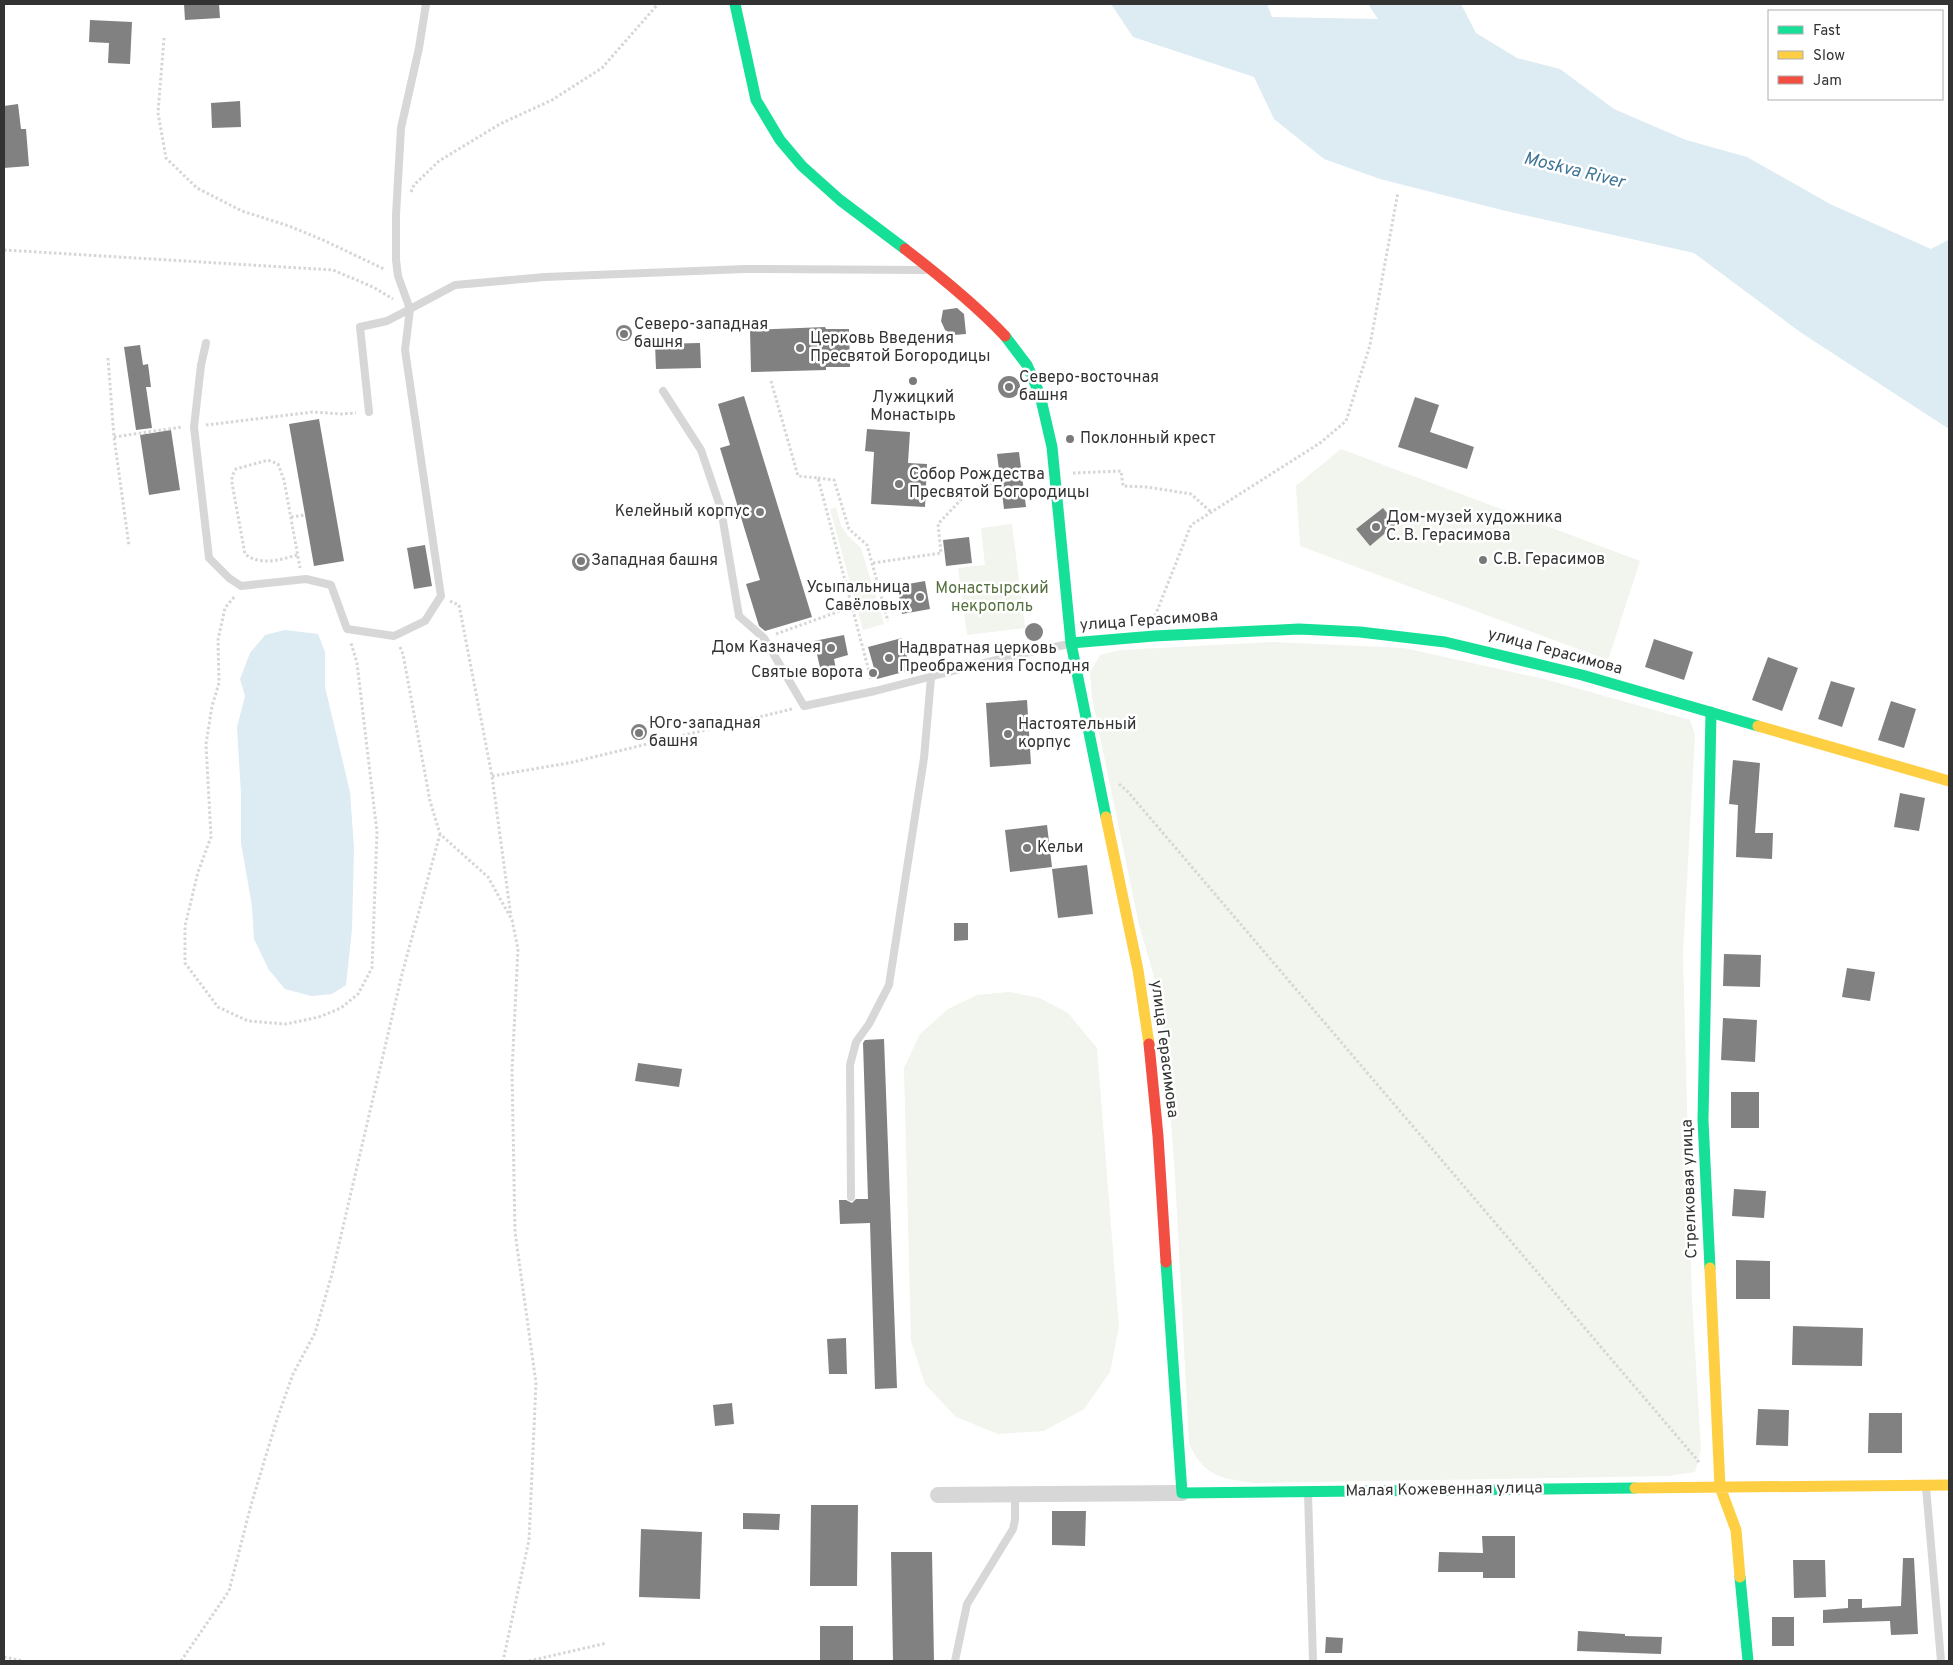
<svg xmlns="http://www.w3.org/2000/svg" width="1953" height="1665" viewBox="0 0 1953 1665" font-family="Overpass,sans-serif">
	<rect width="100%" height="100%" fill="#fff"/>
	<!-- green -->
	<path fill="#f1f5ed" d="M1341 449 1640 561 1608 660 1300 546 1296 486Z
		M836 507 841 526 848 536 861 548 884 624 863 630 830 509Z
		M1012 524 1025 628 967 635 958 568 985 565 981 528Z
		M1273 642 1404 648 1544 679 1690 720 1695 735 1683 954 1692 1299 1701 1450 1695 1472 1668 1476 1254 1483C1220 1478 1205 1477 1189 1444L1175 1176 1168 1082 1158 990 1139 925 1092 698 1090 672 1100 655 1120 650Z
		M1009 992 1040 998 1068 1013 1097 1048 1119 1327 1110 1372 1084 1409 1044 1431 998 1434 956 1417 925 1384 911 1341 904 1068 920 1034 948 1009 977 995Z"/>
	<!-- water -->
	<path fill="#ddebf3" d="M1111 4H1267L1272 17 1378 19 1368 4H1461L1476 33 1517 58 1560 69 1614 109 1686 140 1747 157 1830 204 1931 249 1948 240 1949 429 1800 332 1694 253 1506 211 1380 179 1324 159 1274 119 1254 77 1133 37Z
		M285 630 318 634 325 652V687L350 792 354 848 352 929 346 985 332 994 311 996 285 989 269 970 254 939 252 906 241 843V794L237 727 245 696 240 679 250 653 265 635Z"/>
	<!-- building -->
	<path fill="#818181" d="M184 4H219L220 18 185 20Z
		M90 20 132 22 130 64 108 63 109 43 89 42Z
		M240 101 241 127 212 128 211 103Z
		M18 104 21 129H26L29 166 4 168V106Z
		M957 308 964 314 966 334 954 335 945 330 941 321 943 310Z
		M616 333a8 8 0 1 1 16 0a8 8 0 1 1-16 0Z
		M825 327 826 329H849L850 367H826V370L751 372 750 330Z
		M700 343 701 368 656 369 655 344Z
		M140 345 143 365 148 364 151 387H146L152 428 136 430 124 347Z
		M998 387a11 11 0 1 1 22 0a11 11 0 1 1-22 0Z
		M744 396 812 617 765 631 759 626 746 584 760 580 720 448 730 445 718 404Z
		M1415 397 1439 405 1430 432 1474 447 1467 469 1398 447Z
		M319 419 344 561 314 566 289 424Z
		M867 429 910 432 908 463 927 464 925 507 871 504 874 452 865 451Z
		M171 430 180 490 149 495 140 435Z
		M1019 452 1026 507 1004 509 997 454Z
		M1383 508 1396 524 1370 546 1356 529Z
		M969 537 972 563 946 566 943 540Z
		M425 545 432 586 414 589 407 548Z
		M572 562a9 9 0 1 1 18 0a9 9 0 1 1-18 0Z
		M925 581 930 609 902 614 897 586Z
		M1025 632a9 9 0 1 1 18 0a9 9 0 1 1-18 0Z
		M844 635 848 655 834 659 836 669 821 672 814 641Z
		M902 638 911 670 877 679 868 647Z
		M1654 639 1693 652 1684 680 1645 667Z
		M1768 657 1798 668 1782 711 1752 700Z
		M1831 681 1855 688 1842 727 1818 719Z
		M1027 700 1031 764 990 767 986 703Z
		M1891 701 1916 709 1904 748 1878 740Z
		M631 732a8 8 0 1 1 16 0a8 8 0 1 1-16 0Z
		M1733 760 1760 763 1755 833H1773L1772 859 1736 857 1738 805 1729 804Z
		M1900 793 1925 798 1919 831 1894 827Z
		M1047 825 1052 867 1010 872 1005 830Z
		M1087 865 1093 914 1058 918 1052 869Z
		M954 923H968V940L954 941Z
		M1724 954 1761 955 1760 987 1723 986Z
		M1847 968 1875 972 1870 1001 1842 997Z
		M1723 1018 1757 1020 1755 1062 1721 1060Z
		M884 1039 897 1388 875 1389 870 1223 840 1224 839 1200H846L852 1203 856 1199H868L863 1043 865 1040Z
		M638 1063 682 1069 679 1087 635 1081Z
		M1731 1092H1759V1128H1731Z
		M1734 1189 1766 1191 1764 1218 1732 1216Z
		M1736 1260 1770 1261V1299H1736Z
		M1793 1326 1863 1328 1862 1366 1792 1365Z
		M846 1338 847 1374H829L827 1339Z
		M732 1403 734 1424 715 1426 713 1405Z
		M1758 1409 1789 1410 1788 1446 1756 1445Z
		M1869 1413H1902V1453H1868Z
		M811 1505H858L857 1586H810Z
		M1052 1511H1086L1085 1546 1052 1545Z
		M743 1513 780 1514 779 1530 743 1529Z
		M641 1529 702 1532 700 1599 639 1597Z
		M1482 1536H1515V1578H1483V1572H1438L1439 1552 1483 1553Z
		M891 1552H932L934 1661H893Z
		M1903 1558H1914L1918 1634 1891 1635 1890 1621 1823 1623V1610L1848 1608V1599H1862V1608L1901 1606Z
		M1793 1560H1825L1826 1597 1794 1598Z
		M1772 1617H1794V1646H1772Z
		M820 1626H853V1661H820Z
		M1578 1631 1625 1634V1636L1662 1637 1661 1654 1577 1651Z
		M1326 1637 1343 1638 1342 1653H1325Z"/>
	<g fill="none" stroke-linecap="round" stroke-linejoin="round">
		<!-- path -->
		<path stroke="#d6d6d6" stroke-width="3" stroke-dasharray="2.5 2.5" stroke-linecap="butt" d="M164 38 158 113 166 158 197 188 242 211 289 226 323 240 384 269
			M411 192 414 185 439 161 500 124 552 100 602 68 658 4
			M4 250 333 270 373 287 393 299
			M108 358 114 437 129 546
			M771 381 798 476 818 478 871 679
			M206 425 313 412 341 414 356 413
			M114 437 182 427
			M1073 473 1121 471 1123 486 1147 487 1191 494 1211 512
			M1022 477 1034 476
			M818 478 834 480 849 529 867 545 888 621
			M291 517 305 515
			M297 555C280 560 260 566 245 554L232 483V476L236 469 268 460 278 464 284 480 300 568
			M873 563 941 553 938 524 972 488 1017 478
			M234 597 225 608 218 640 219 683 212 706 206 744 211 837 198 872 185 926V963L218 1007 248 1021 286 1024 319 1017 341 1008 358 994 372 968 377 832 357 663 351 643
			M450 601 459 605 492 776 511 917
			M1155 616 1191 525 1320 443 1346 421 1370 345 1398 192
			M776 634 851 607
			M400 647 403 654 430 801 440 834 488 877 512 920 518 949 512 1071 515 1232 536 1383 529 1540 503 1661
			M492 776 569 763 792 709
			M1119 784 1128 792 1699 1462
			M4 1657 23 1661
			M181 1661 229 1591 251 1505 277 1419 293 1374 315 1333 332 1274 402 974 440 834
			M529 1661 607 1643"/>
		<!-- lane -->
		<path stroke="#d7d7d7" stroke-width="8" d="M206 343 201 365 194 427 209 558 229 578 241 586 306 579 331 585 347 629 394 636 425 621 441 596 405 350 410 309 455 285 545 277 745 269 924 270
			M663 391 701 450 721 509 739 616 764 638 804 706 875 691 1011 656 1069 644
			M369 412 360 327 387 321 410 309 398 276 396 260V215L401 128 419 48 426 4
			M851 1197 850 1065 856 1042 869 1024 889 985 924 758 931 678
			M1926 1487 1941 1661
			M1308 1493 1313 1661
			M955 1661 967 1604 1013 1529 1015 1520V1495"/>
		<!-- street -->
		<path stroke="#d7d7d7" stroke-width="16" d="M938 1495 1182 1493"/>
		<!-- fast -->
		<path stroke="#16e098" stroke-width="11" d="M735 4 756 100 780 140 802 166 840 200 905 249
			M1005 336 1027 365 1040 395 1052 447 1071 643 1106 817
			M1071 643 1154 636 1299 629 1360 632 1445 642 1582 675 1758 726
			M1166 1262 1182 1493 1635 1488
			M1710 1268 1703 1120 1711 712
			M1740 1577 1748 1661"/>
		<!-- slow -->
		<path stroke="#ffcf43" stroke-width="11" d="M1758 726 1949 781
			M1106 817 1138 970 1149 1044
			M1710 1268 1720 1487 1736 1530 1740 1577
			M1635 1488 1949 1485"/>
		<!-- jam -->
		<path stroke="#f24e42" stroke-width="11" d="M905 249C940 276 975 304 1005 336
			M1149 1044 1158 1136 1166 1262"/>
	</g>
	<!-- markers -->
	<g fill="#7a7a7a" stroke="#fff" stroke-width="2">
		<circle cx="624" cy="334" r="5"/>
		<circle cx="800" cy="348" r="5"/>
		<circle cx="913" cy="381" r="5"/>
		<circle cx="1009" cy="387" r="5"/>
		<circle cx="1070" cy="439" r="5"/>
		<circle cx="899" cy="484" r="5"/>
		<circle cx="760" cy="512" r="5"/>
		<circle cx="1376" cy="527" r="5"/>
		<circle cx="1483" cy="560" r="5"/>
		<circle cx="581" cy="561" r="5"/>
		<circle cx="920" cy="597" r="5"/>
		<circle cx="831" cy="648" r="5"/>
		<circle cx="889" cy="658" r="5"/>
		<circle cx="873" cy="673" r="5"/>
		<circle cx="639" cy="733" r="5"/>
		<circle cx="1008" cy="734" r="5"/>
		<circle cx="1027" cy="848" r="5"/>
	</g>
	<g text-anchor="middle" dominant-baseline="central" stroke-width="5" stroke-linejoin="round" paint-order="stroke">
		<!-- poi labels -->
		<g font-size="16" fill="#333" stroke="#fff" text-anchor="start">
			<text x="634" y="325">Северо-западная<tspan x="634" dy="18">башня</tspan></text>
			<text x="810" y="339">Церковь Введения<tspan x="810" dy="18">Пресвятой Богородицы</tspan></text>
			<text x="1019" y="378">Северо-восточная<tspan x="1019" dy="18">башня</tspan></text>
			<text x="913" y="398" text-anchor="middle">Лужицкий<tspan x="913" dy="18">Монастырь</tspan></text>
			<text x="1080" y="439">Поклонный крест</text>
			<text x="909" y="475">Собор Рождества<tspan x="909" dy="18">Пресвятой Богородицы</tspan></text>
			<text x="750" y="512" text-anchor="end">Келейный корпус</text>
			<text x="1386" y="518">Дом-музей художника<tspan x="1386" dy="18">С. В. Герасимова</tspan></text>
			<text x="1493" y="560">С.В. Герасимов</text>
			<text x="591" y="561">Западная башня</text>
			<text x="910" y="588" text-anchor="end">Усыпальница<tspan x="910" dy="18">Савёловых</tspan></text>
			<text x="821" y="648" text-anchor="end">Дом Казначея</text>
			<text x="899" y="649">Надвратная церковь<tspan x="899" dy="18">Преображения Господня</tspan></text>
			<text x="863" y="673" text-anchor="end">Святые ворота</text>
			<text x="649" y="724">Юго-западная<tspan x="649" dy="18">башня</tspan></text>
			<text x="1018" y="725">Настоятельный<tspan x="1018" dy="18">корпус</tspan></text>
			<text x="1037" y="848">Кельи</text>
		</g>
		<!-- park labels -->
		<g font-size="16" fill="#56703f" stroke="#fff">
			<text x="992" y="589">Монастырский<tspan x="992" dy="18">некрополь</tspan></text>
		</g>
		<!-- street labels -->
		<g font-size="16" fill="#333" stroke="#fff">
			<text transform="translate(1149 621) rotate(-4)">улица Герасимова</text>
			<text transform="translate(1555 652) rotate(15)">улица Герасимова</text>
			<text transform="translate(1164 1049) rotate(83)">улица Герасимова</text>
			<text transform="translate(1690 1189) rotate(-92)">Стрелковая улица</text>
			<text transform="translate(1444 1490) rotate(-1)">Малая Кожевенная улица</text>
		</g>
		<!-- water labels -->
		<g font-size="18" font-style="italic" fill="#3f7597" stroke="#fff">
			<text transform="translate(1574 171) rotate(14)">Moskva River</text>
		</g>
	</g>
	<!-- border -->
	<rect width="1953" height="1665" fill="none" stroke="#333333" stroke-width="10"/>
	<!-- legend -->
	<rect x="1768" y="10" width="175" height="90" fill="#ffffff" stroke="#adadad"/>
	<rect x="1778" y="26" width="25" height="8" fill="#16e098" stroke="#adadad"/>
	<text x="1813" y="35" font-size="15" fill="#333333">Fast</text>
	<rect x="1778" y="51" width="25" height="8" fill="#ffcf43" stroke="#adadad"/>
	<text x="1813" y="60" font-size="15" fill="#333333">Slow</text>
	<rect x="1778" y="76" width="25" height="8" fill="#f24e42" stroke="#adadad"/>
	<text x="1813" y="85" font-size="15" fill="#333333">Jam</text>
</svg>
